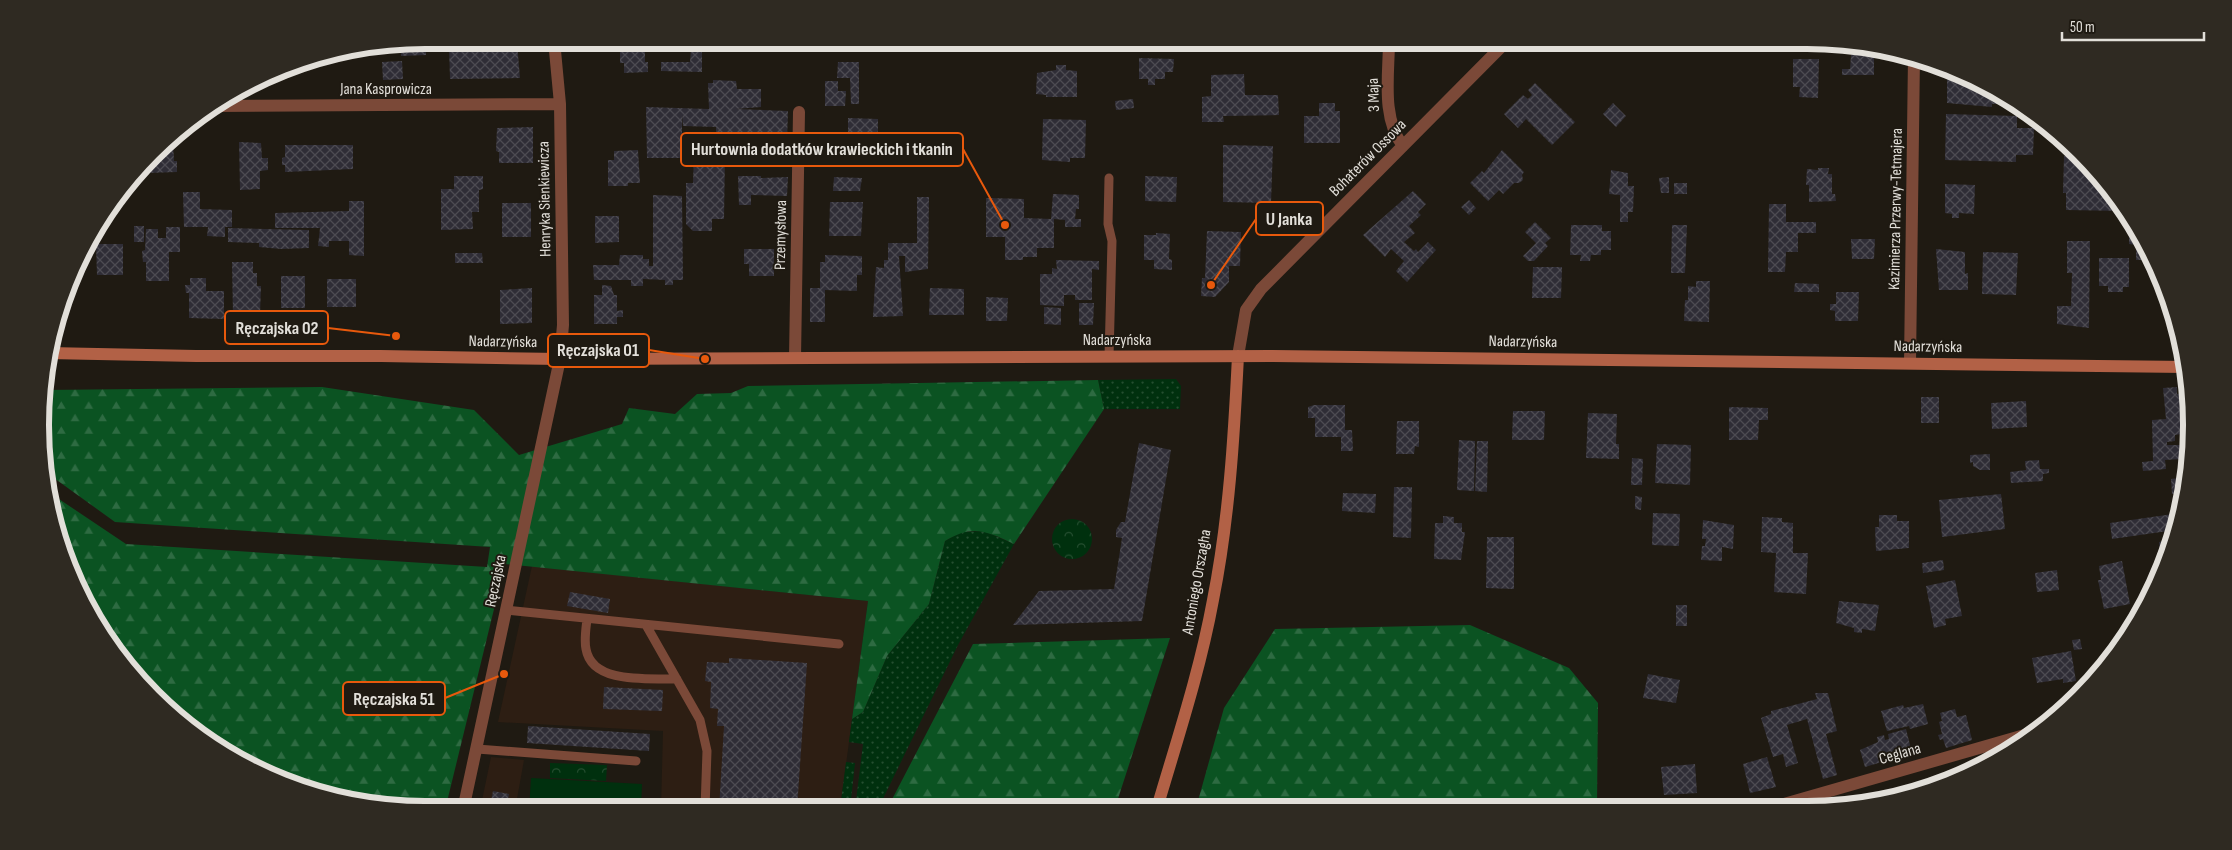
<svg xmlns="http://www.w3.org/2000/svg" width="2232" height="850" viewBox="0 0 2232 850" font-family="'Sofia Sans Condensed',sans-serif">
	<defs>
		<pattern id="grass-dots" width="8" height="8" patternUnits="userSpaceOnUse" patternTransform="scale(1.25)"><rect width="8" height="8" fill="#00300e"/><path d="M2 2h.1M6 6h.1" fill="none" stroke="#254e30" stroke-width="1.8" stroke-linecap="round"/></pattern>
		<pattern id="forest-firs" width="22" height="20" patternUnits="userSpaceOnUse" patternTransform="scale(1.25)"><rect width="22" height="20" fill="#0b5322"/><path d="M5 1l3.5 6h-7zM16 11l3.5 6h-7z" fill="#2e6b42"/></pattern>
		<pattern id="park-crowns" width="20" height="18" patternUnits="userSpaceOnUse" patternTransform="scale(1.25)"><rect width="20" height="18" fill="#00300e"/><path d="M2 6a3 3 0 1 1 6 0M12 15a3 3 0 1 1 6 0" fill="none" stroke="#254e30"/></pattern>
		<pattern id="building-cross-hatch" width="8" height="8" patternUnits="userSpaceOnUse" patternTransform="scale(1.25)"><rect width="8" height="8" fill="#2f2d36"/><path d="M0 0l8 8M0 8l8-8" fill="none" stroke="#4d4b52"/></pattern>
	</defs>
	<rect width="100%" height="100%" fill="#1f1a12"/>
	<!-- commercial -->
	<path fill="#2d1e13" d="M532 566 868 601 840 809H661L663 731 498 722Z
		M491 757 524 760 515 810H480Z"/>
	<!-- grass -->
	<path fill="url(#grass-dots)" d="M1176 379 1181 386 1180 409H1104L1098 380Z
		M984 531 1014 544 958 645 878 809H855L863 744 849 742 852 719 863 712 887 656 929 604 945 541 961 532Z
		M846 762 855 763 850 809H840Z"/>
	<!-- forest -->
	<path fill="url(#forest-firs)" d="M1098 380 1104 409 1014 544C986 531 973 524 945 541L929 604 887 656 863 712 852 719 868 601 505 564 445 810H425L325 797 254 770 191 731 105 639 69 572 47 500V491L126 544 487 567 490 547 115 522 47 473 44 390 322 387 474 410 519 455 622 424 629 408 675 414 697 394 731 393 748 386Z
		M1470 625 1569 668 1598 703 1597 807 1196 808 1224 708 1275 629Z
		M1170 638 1115 808 887 809 973 644Z"/>
	<!-- park -->
	<path fill="url(#park-crowns)" d="M1052 539a20 20 0 1 1 40 0a20 20 0 1 1-40 0Z
		M550 763 607 765 606 781 550 778Z"/>
	<!-- pitch -->
	<path fill="#00300e" d="M531 778 642 784 641 809 529 810Z"/>
	<!-- building -->
	<path fill="url(#building-cross-hatch)" d="M425 40 426 55 401 56 400 44Z
		M755 40H780V46H755Z
		M1092 40H1113V48H1092Z
		M1225 40H1248V44H1225Z
		M517 43 520 78 450 79 449 47 457 46V50L471 49V46L479 45V49L508 47V44Z
		M691 48H702V72L661 71V62H690Z
		M620 49H645V62H648V72L624 73V63H620Z
		M1851 55H1874V75H1842V69H1850Z
		M1139 58 1174 59 1173 72H1165V79H1155V85H1148V79H1139Z
		M310 59V69L280 70 301 61Z
		M1793 59H1819L1818 98 1799 97 1800 87H1793Z
		M402 61 403 79 383 80 382 62Z
		M838 62H859V104H851L850 78H837Z
		M1056 65H1066V70L1077 71V97H1046V95L1036 94 1037 73 1056 70Z
		M1244 74 1245 95H1278L1279 115 1223 116 1224 122H1202V97L1211 96V75Z
		M1947 78 1973 79V86H1987L2021 107H2006L2005 104H1992V107L1947 103Z
		M713 80 736 81 737 89H761V107L736 109 788 111 787 143 716 139V127L683 126 682 115V158H647L646 107 709 109 708 83H713Z
		M825 81H838V91H846L845 106H825Z
		M1535 83 1575 122 1552 145 1526 119 1518 128 1504 114 1523 95 1528 99 1532 95 1528 90Z
		M1133 99 1134 108 1116 110 1115 101Z
		M1319 103H1335V111H1340V143H1304V116H1319Z
		M1613 103 1626 116 1616 127 1603 114Z
		M1946 114 2017 116V128H2034L2033 155H2016V162L1945 160Z
		M848 118 878 119V165H834L832 135H848Z
		M1043 119 1086 120 1085 158H1070V162L1042 160Z
		M533 127V163H499V152L496 151 497 128Z
		M167 141H173L174 161H177V172L148 173V164Z
		M239 142 261 143 262 158H268V170L260 171V189L240 190Z
		M2068 144 2097 171 2125 211 2066 210V193H2063L2064 156H2068Z
		M285 145H353V169L285 172V165H282V158L285 157Z
		M1223 145 1273 146 1271 203 1223 202Z
		M638 150 640 183H628V186H608V160H614V151Z
		M1502 150 1524 172 1522 175 1523 180 1519 183H1514L1503 194 1499 190 1488 201 1470 183 1482 171 1484 173Z
		M694 153H706V158L725 156 724 219H712V231H693L686 224V183H693Z
		M1818 168H1829L1828 174H1832V194H1835L1836 201 1809 202V185H1806L1807 169 1818 170Z
		M1611 170 1628 173V186H1634L1633 212H1628V222H1620V195L1609 194Z
		M454 176H483V189L479 190V212H472L473 229 441 230V189H454Z
		M738 176H761V178L788 177 787 196 751 195V205H739Z
		M1145 176 1177 177 1176 202 1145 201Z
		M834 177 862 178 860 191H833Z
		M1669 177V193H1661L1659 178Z
		M1674 183H1687V194H1674Z
		M1945 184 1975 185 1974 214 1959 213V218H1952V214L1945 213Z
		M1413 191 1426 204 1418 212 1421 215 1409 226 1415 233 1404 242 1414 251 1416 249 1418 252 1428 242 1436 250 1407 282 1396 271 1404 261 1391 249 1385 257 1363 235Z
		M183 192H200V209L232 210V227H225V237L207 236 208 227H184Z
		M1053 194 1079 195V209H1076L1075 219H1081V227H1065V220L1054 219V248H1037V257H1023V260H1005V237H986V198L1024 199V218L1051 219Z
		M653 195 682 196 683 280H673V285H665V280L643 279V286H631V280H594L593 265H619L620 255H643V259H649V266H653Z
		M917 197H929L928 269 905 272V256H899L903 316 873 317 876 267 884 268V260H888V243H917Z
		M1469 200 1476 208 1469 215 1461 207Z
		M349 201H364V256L349 255V241H329V247L318 246 320 228H275V213L349 211Z
		M830 202H863L861 236H829Z
		M502 203H531V237H502Z
		M1769 204H1786V222H1816V233H1798V252H1786L1785 272H1768Z
		M595 216H619V242L595 243Z
		M2129 219 2141 233 2147 247V260H2136V245L2129 244Z
		M1535 222 1551 238 1545 243 1548 246 1534 261H1528L1523 256 1536 243 1525 232Z
		M1571 225H1602V231H1611V250H1601V255H1591L1590 261H1580L1581 255H1570Z
		M1672 225H1687L1685 273H1671Z
		M134 226H144V242H134Z
		M166 227H180V252H169V281H146V262H143L142 251 145 250 146 229H158V238H166Z
		M228 228 309 230V248L281 249 259 247V243L228 242Z
		M1207 231 1241 232 1240 266H1229V282L1215 297 1201 296 1202 278H1205Z
		M1156 233 1170 234 1169 259 1172 260V270L1154 269V260H1144V235H1156Z
		M1851 239H1875L1874 259H1852Z
		M2067 241H2090L2089 328 2057 324V306H2071L2072 273H2067Z
		M96 244H123V275H97Z
		M744 249H774V276H749V264H744Z
		M1936 249 1965 252V274L1968 273V290H1939Z
		M1983 252 2018 253 2016 295 1982 294Z
		M455 253H482L483 263H455Z
		M825 255 862 256V275H857V291L825 290V322H810V288H820V262H825Z
		M2099 258H2129V287H2123V292H2108V286H2099Z
		M1056 260 1099 261V270L1092 269V300H1075V295H1064V306L1040 305V274H1052V268L1057 269Z
		M232 262H253V273H257V286H261L260 315H252V319H242V315H233Z
		M1533 267H1562L1561 298H1532Z
		M73 273 74 290H66V288Z
		M281 276H305V308H281Z
		M190 278H206V291H224V319L189 318V293H186L185 285H190Z
		M327 279H356V307H327Z
		M1696 281H1710L1709 322 1684 321 1685 300H1688V286L1696 287Z
		M1795 283 1819 284V292H1794Z
		M602 285 611 286 614 295H617V311L623 310V317H617V324H594V295H602Z
		M532 288V323L500 324V290Z
		M930 288 964 289V315H929Z
		M1836 292H1859L1858 321H1835V311L1830 310V304H1836Z
		M986 297 1008 298 1007 321H986Z
		M1079 303H1094L1093 325H1079Z
		M1044 307 1061 308V325L1044 324Z
		M2177 387V394L2188 393 2190 424 2189 429 2181 430V434L2175 435V441L2167 442V445H2182L2183 459 2165 460 2166 469 2143 471 2142 462 2153 461 2152 420 2166 419 2163 388Z
		M1921 397H1939V423H1921Z
		M2026 401 2027 427 1992 429 1991 403Z
		M1314 405H1345V430H1352L1353 451H1341V437H1315V418H1308V407Z
		M1729 407 1768 408V420H1759L1758 440H1729Z
		M1513 411H1545L1544 440H1512Z
		M1588 413 1617 414 1616 444H1619V459L1586 458Z
		M1397 421H1419V447L1415 446 1414 454H1396Z
		M1459 440 1475 441 1474 491 1457 490Z
		M1477 441H1488L1487 492 1475 491Z
		M1139 443 1171 450 1142 621 1013 625 1039 591 1114 589 1122 538 1116 537V530L1121 522H1125Z
		M1657 444 1691 445 1690 485 1655 483Z
		M1990 454V470H1980L1973 466V462L1970 463V455Z
		M1632 458 1643 459 1642 485H1631Z
		M2039 460 2040 469H2049V473L2043 474V481L2011 483 2010 472 2026 470 2025 461Z
		M2189 466 2184 496H2180V493L2172 494 2171 479 2178 478V467Z
		M1394 487H1412L1411 538 1393 537Z
		M1343 493 1376 494 1375 513 1342 511Z
		M2001 494 2005 529 1942 537 1939 500Z
		M1635 496 1642 497 1641 510 1635 509Z
		M1653 513 1680 514 1679 546 1652 545Z
		M2173 514 2175 530 2112 539 2110 523Z
		M1879 515H1897V521H1909V548L1876 551 1875 527H1879Z
		M1443 516 1454 517V523H1462V532H1465L1461 560 1434 559 1435 523H1443Z
		M1762 517 1782 518V522L1793 523V553H1808L1806 594 1774 592 1776 553 1761 552Z
		M1703 520 1734 525 1733 549 1722 547V561L1701 560 1702 546H1705L1706 539H1702Z
		M1487 537H1514V589L1486 588Z
		M2172 540 2165 556H2160L2159 542Z
		M1943 560 1944 570 1923 573 1922 563Z
		M2122 561 2130 604 2104 609 2098 580H2101L2099 566Z
		M2057 570 2059 590 2037 592 2035 573Z
		M1955 580 1962 616 1945 619 1946 625 1934 628 1926 586Z
		M570 592 610 599 608 613 567 606Z
		M1839 601 1879 605 1875 631 1862 629V633L1854 632V628L1836 623Z
		M1676 605H1687V626H1676Z
		M2080 639 2082 649 2074 650 2072 640Z
		M2122 645 2111 657 2109 647Z
		M2071 651 2076 681 2063 683V679L2037 683 2032 658Z
		M729 658 807 663 797 809H719L724 726H717L718 709 710 708 711 682 705 681 707 662 729 663Z
		M1648 674 1680 680 1676 703 1643 698Z
		M604 687 663 690 662 711 603 709Z
		M1815 693H1828L1837 731 1826 734 1837 775 1823 779 1807 719 1787 725 1798 763 1786 767 1783 754 1773 757 1761 718 1771 714V711L1817 699Z
		M1923 704 1928 724 1910 729 1909 726 1887 731 1881 711 1903 705 1904 708Z
		M1955 709 1957 717 1966 715 1972 740 1946 748 1943 739 1940 740 1938 735 1942 734 1939 722 1942 721 1940 713Z
		M528 726 650 734 649 751 527 743Z
		M1906 729 1912 753 1865 767 1860 750 1878 742 1877 737 1884 735 1885 740 1889 739 1888 734Z
		M1767 757 1776 787 1750 793 1743 764Z
		M1695 764 1697 793 1664 795 1661 767Z
		M493 791 509 794 506 810H489Z"/>
	<g fill="none" stroke-linecap="round" stroke-linejoin="round">
		<!-- lane -->
		<path stroke="#7b4938" stroke-width="9" d="M1109 178 1108 224 1112 241 1109 357
			M506 610 839 644
			M587 619C586 628 584 640 586 649 592 685 650 678 677 679
			M646 625 700 720 707 751 705 809
			M477 749 636 761"/>
		<!-- street -->
		<path stroke="#7b4938" stroke-width="12" d="M1389 40C1389 74 1381 118 1403 146
			M212 106 560 104
			M1238 356 1246 310 1261 289 1508 40
			M795 358 799 112
			M1910 363 1914 56
			M1774 807 2035 732
			M463 810 560 359 563 325 560 104 554 40"/>
		<!-- secondary -->
		<path stroke="#b26146" stroke-width="12" d="M48 353 196 356H381L560 359 1273 356 2187 367
			M1157 808C1177 740 1200 671 1213 600 1229 520 1234 437 1238 356"/>
	</g>
	<g text-anchor="middle" dominant-baseline="central" stroke-width="4" stroke-linejoin="round" paint-order="stroke">
		<!-- street labels -->
		<g font-size="16" fill="#e2dfd9" stroke="#1f1a12">
			<text x="386" y="89">Jana Kasprowicza</text>
			<text transform="translate(1374 95) rotate(-92)">3 Maja</text>
			<text transform="translate(1368 158) rotate(-45)">Bohaterów Ossowa</text>
			<text transform="translate(545 199) rotate(-91)">Henryka Sienkiewicza</text>
			<text transform="translate(1896 209) rotate(-89)">Kazimierza Przerwy-Tetmajera</text>
			<text transform="translate(781 235) rotate(-89)">Przemysłowa</text>
			<text x="1117" y="340">Nadarzyńska</text>
			<text transform="translate(503 342) rotate(1)">Nadarzyńska</text>
			<text transform="translate(1523 342) rotate(1)">Nadarzyńska</text>
			<text transform="translate(1928 347) rotate(1)">Nadarzyńska</text>
			<text transform="translate(496 581) rotate(-78)">Ręczajska</text>
			<text transform="translate(1197 582) rotate(-80)">Antoniego Orszagha</text>
			<text transform="translate(1900 754) rotate(-16)">Ceglana</text>
		</g>
	</g>
	<!-- crop -->
	<path d="M0 0H2232V850H0ZM425 49H1807A376 376 0 0 1 2183 425V425A376 376 0 0 1 1807 801H425A376 376 0 0 1 49 425V425A376 376 0 0 1 425 49Z" fill="#2f2a22" fill-rule="evenodd"/>
	<path fill="none" stroke="#e2dfd9" stroke-width="6" d="M425 49H1807A376 376 0 0 1 2183 425V425A376 376 0 0 1 1807 801H425A376 376 0 0 1 49 425V425A376 376 0 0 1 425 49Z"/>
	<!-- callouts -->
	<path fill="none" stroke="#e8590c" stroke-width="2" d="M1005 225L963 149M1211 285L1256 219M396 336L328 328M705 359L649 350M504 674L445 698"/>
	<g fill="#e8590c" stroke="#1f1a12" stroke-width="2">
		<circle cx="1005" cy="225" r="5"/>
		<circle cx="1211" cy="285" r="5"/>
		<circle cx="396" cy="336" r="5"/>
		<circle cx="705" cy="359" r="5"/>
		<circle cx="504" cy="674" r="5"/>
	</g>
	<g fill="#1f1a12" stroke="#e8590c" stroke-width="2">
		<rect x="681" y="133" width="282" height="33" rx="5"/>
		<rect x="1256" y="202" width="67" height="33" rx="5"/>
		<rect x="225" y="311" width="103" height="33" rx="5"/>
		<rect x="548" y="334" width="101" height="33" rx="5"/>
		<rect x="343" y="682" width="102" height="33" rx="5"/>
	</g>
	<g font-size="18" text-anchor="middle" font-weight="bold" fill="#e2dfd9">
		<text x="822" y="155">Hurtownia dodatków krawieckich i tkanin</text>
		<text x="1289" y="225">U Janka</text>
		<text x="277" y="334">Ręczajska 02</text>
		<text x="598" y="356">Ręczajska 01</text>
		<text x="394" y="705">Ręczajska 51</text>
	</g>
	<!-- scale -->
	<path d="M2062 32v8h142v-8" fill="none" stroke="#e2dfd9" stroke-width="2.5"/>
	<text x="2070" y="32" font-size="15" fill="#e2dfd9" stroke="#1f1a12" stroke-width="4" paint-order="stroke">50 m</text>
</svg>
